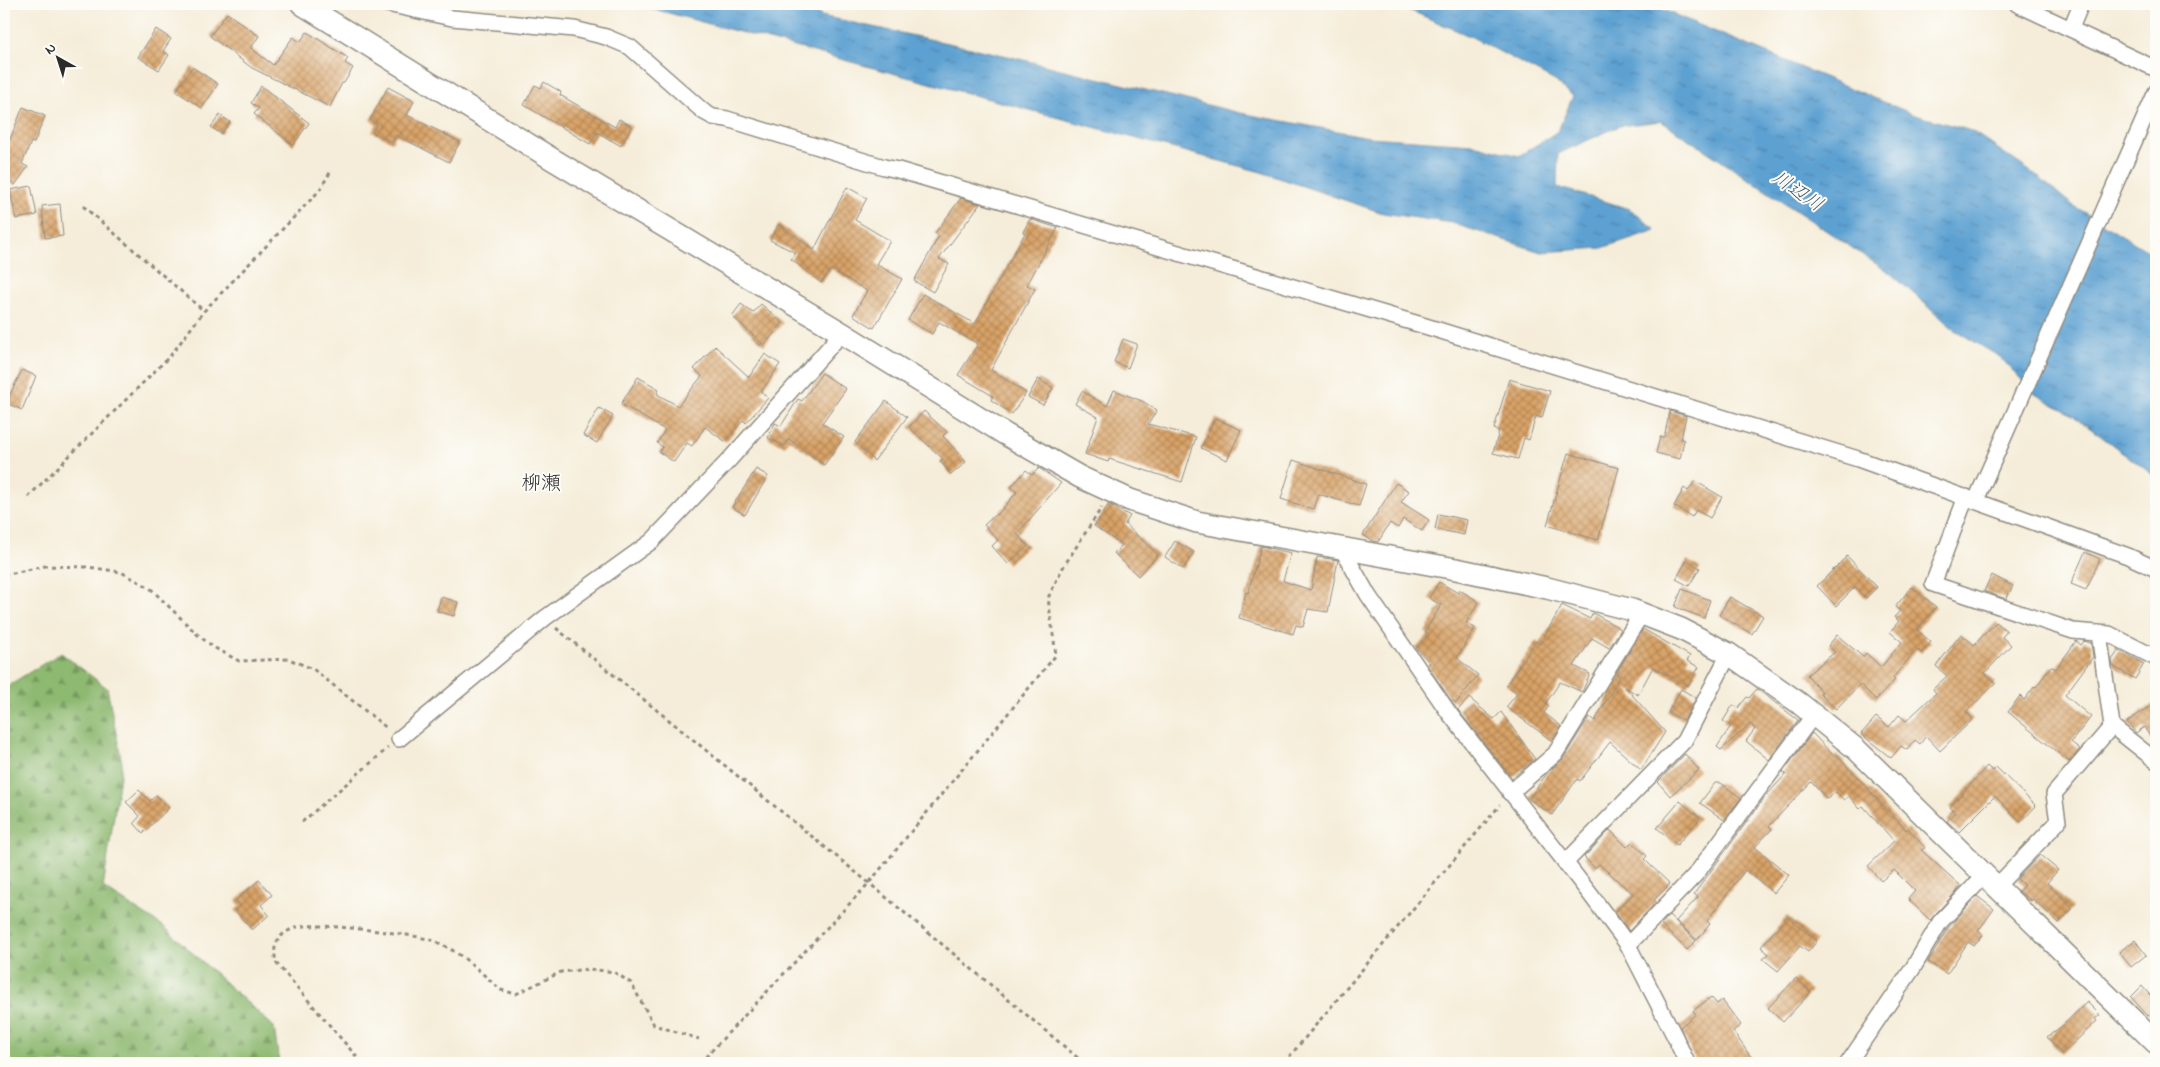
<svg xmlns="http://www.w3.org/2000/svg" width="2160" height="1067" viewBox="0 0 2160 1067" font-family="'Indie Flower','Klee One',sans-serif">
	<defs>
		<pattern id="forest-firs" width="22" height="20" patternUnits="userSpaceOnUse" patternTransform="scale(1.25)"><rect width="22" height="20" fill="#8eb971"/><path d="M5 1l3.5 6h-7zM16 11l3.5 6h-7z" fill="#74975d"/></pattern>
		<pattern id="water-ripples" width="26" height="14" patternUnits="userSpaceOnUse" patternTransform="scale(1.25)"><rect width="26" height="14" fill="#5da1d2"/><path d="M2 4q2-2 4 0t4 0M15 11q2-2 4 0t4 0" fill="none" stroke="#4d83ab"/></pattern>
		<pattern id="building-cross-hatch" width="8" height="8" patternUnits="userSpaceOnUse" patternTransform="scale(1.25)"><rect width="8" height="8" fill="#d9a367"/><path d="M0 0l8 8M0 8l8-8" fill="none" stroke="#b08555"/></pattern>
	</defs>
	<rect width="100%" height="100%" fill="#fdfcf7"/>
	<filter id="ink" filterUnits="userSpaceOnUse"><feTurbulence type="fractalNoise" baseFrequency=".02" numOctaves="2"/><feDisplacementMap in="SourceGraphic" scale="10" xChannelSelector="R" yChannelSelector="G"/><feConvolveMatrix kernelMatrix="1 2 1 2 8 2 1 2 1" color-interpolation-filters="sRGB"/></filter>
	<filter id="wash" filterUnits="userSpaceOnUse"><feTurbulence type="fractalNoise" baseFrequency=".0096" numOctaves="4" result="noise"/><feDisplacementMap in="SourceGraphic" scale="20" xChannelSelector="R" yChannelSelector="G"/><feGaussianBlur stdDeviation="1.12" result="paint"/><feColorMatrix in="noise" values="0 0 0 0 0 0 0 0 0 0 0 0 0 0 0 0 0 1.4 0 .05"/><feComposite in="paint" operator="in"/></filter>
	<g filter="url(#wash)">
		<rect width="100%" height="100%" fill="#f5edd9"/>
		<!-- forest -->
		<path fill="url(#forest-firs)" stroke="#5c724e" d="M61 653 107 688 122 763 103 888 163 926 274 1027 279 1063H4V688Z"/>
		<!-- water -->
		<path fill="url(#water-ripples)" stroke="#44667e" d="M635 4H803L821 16 999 54 1240 113 1369 137 1473 144 1519 156 1558 131 1573 96 1555 81 1472 37 1395 4H1649L1915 115 1972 131 2037 176 2071 204 2156 256V477L2071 414 2035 394 2000 357 1955 330 1890 273 1661 121 1619 126 1558 154 1557 187 1630 209 1656 230 1602 248 1541 252 1452 223 1383 213 1261 172Z"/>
		<g id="blocks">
			<!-- building -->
			<path fill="url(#building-cross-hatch)" d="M227 13 259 36 251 48 273 65 293 37 300 42 307 32 348 58 345 63 353 68 344 83H342L330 107 252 68 210 36Z
				M156 29 171 39 163 51 169 55 159 70 138 57Z
				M192 67 218 84 202 108 176 91Z
				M544 82 561 92 560 95 615 127 619 119 632 126 621 146 597 132 590 144 524 105 535 85 541 88Z
				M261 86 309 123 293 145 254 114 259 108 251 103Z
				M388 87 414 101 407 115 460 142 449 162 396 135 392 142 372 132 377 124 370 120Z
				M23 107 45 116 34 143 31 142 22 164 28 167 15 185 4 177V154Z
				M220 115 230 122 221 134 211 127Z
				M31 186 37 215 16 219 10 190Z
				M847 187 867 198 855 220 890 241 876 264 902 279 874 328 853 315 867 291 831 269 821 283 791 259 796 253 770 240 779 224 814 250Z
				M961 198 980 204 939 259 949 264 933 292 914 281 939 236 935 233Z
				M60 204 63 236 45 238 42 206Z
				M1030 219 1058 228 1027 285 1035 289 991 370 1026 393 1012 414 991 400 993 396 958 375 978 344 939 322 932 334 908 320 923 294 975 324 1025 233 1023 232Z
				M741 304 753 313 761 304 783 323 764 345 732 316Z
				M1123 339 1137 344 1128 368 1114 362Z
				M715 346 749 377 765 354 780 364 761 392 768 398 746 423 743 420 726 442 705 427 692 446 687 443 674 462 659 452 663 447 657 443 665 430 621 404 638 377 659 389 657 394 678 406 702 376 694 369Z
				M22 370 36 376 22 410 6 403Z
				M822 373 846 389 822 423 844 437 824 465 789 439 785 446 768 438 775 423 781 426 798 399 802 401Z
				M1038 379 1053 388 1043 405 1028 397Z
				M1509 379 1550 391 1542 418 1536 416 1529 440 1524 438 1518 459 1493 453 1499 431 1494 429Z
				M1114 390 1142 401 1157 410 1148 424 1196 437 1182 482 1109 459 1108 462 1085 454 1098 417 1075 404 1082 391 1107 406Z
				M886 401 907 417 874 461 855 442Z
				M599 408 613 416 597 443 583 435Z
				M924 411 947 432 943 436 966 462 951 475 940 461 943 459 909 427Z
				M1670 411 1686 416 1681 439 1684 440 1680 459 1656 453 1660 437H1664Z
				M1215 418 1241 430 1227 460 1201 448Z
				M1568 453 1619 468 1598 540 1547 525Z
				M1293 460 1366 484 1359 506 1318 494 1313 509 1281 499Z
				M1039 468 1061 483 1017 534 1028 546 1008 564 992 546 998 540 984 525 996 514 997 515 1017 492 1011 487 1026 470 1032 475Z
				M756 469 768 476 745 515 732 507Z
				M1695 481 1722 497 1710 518 1696 510 1692 517 1674 506 1684 488 1688 491Z
				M1396 483 1409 491 1401 502 1429 520 1422 531 1403 519 1398 528 1390 523 1378 542 1373 541 1363 535Z
				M1109 504 1130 516 1125 524 1158 555 1138 576 1114 553 1122 545 1094 526Z
				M1438 514 1467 520 1464 535 1435 529Z
				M1175 541 1194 552 1183 569 1165 557Z
				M1261 546 1291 553 1283 581 1311 590 1317 557 1338 560 1328 612 1308 609 1303 627 1296 625 1293 634 1239 618 1246 592 1248 593Z
				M2085 552 2100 559 2086 590 2071 584Z
				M1847 556 1877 587 1866 598 1855 587 1836 606 1817 586Z
				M1687 560 1700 568 1689 586 1676 579Z
				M1992 575 2013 586 2006 599 1984 591Z
				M1439 582 1458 593 1460 590 1479 602 1466 623 1475 628 1457 658 1478 675 1456 703 1450 699 1427 665 1430 663 1416 648 1429 634 1425 632 1441 605 1429 598Z
				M1912 587 1936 607 1917 630 1931 642 1921 653 1917 649 1893 678 1895 680 1876 700 1860 684 1836 709 1820 694 1822 692 1807 675 1835 652 1828 646 1837 635 1863 657 1866 653 1881 667 1902 642 1890 632 1899 621 1894 617 1900 611 1895 607Z
				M1682 589 1710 600 1704 618 1675 607Z
				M441 597 458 602 454 616 437 611Z
				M1730 597 1763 616 1752 634 1719 615Z
				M1562 605 1590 619 1593 613 1621 629 1609 648 1592 638 1574 666 1590 674 1582 692 1560 682 1546 703 1549 706 1544 713 1561 726 1552 741 1506 707 1516 695V692L1506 685 1536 641 1540 644Z
				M1996 622 2007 631 2002 637 2011 645 1985 673 1996 683 1966 712 1973 719 1940 751 1926 736 1920 744 1915 740 1907 750 1901 746 1891 758 1861 734 1876 717 1889 727 1899 715 1906 721 1936 693 1933 689 1947 676 1936 666 1961 634 1974 645Z
				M1643 629 1690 656 1687 661 1699 667 1688 686 1653 667 1638 695 1625 687 1665 732 1641 770 1610 742 1580 781 1577 779 1552 815 1529 799 1547 773 1563 759 1589 717 1595 721 1620 676 1616 674Z
				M2076 641 2081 645 2084 641 2091 643 2093 657 2065 695 2091 717 2071 742 2080 749 2069 762 2008 712 2020 696 2024 700 2035 686 2036 687 2051 666 2056 669Z
				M2119 650 2144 664 2135 679 2113 666 2112 660Z
				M1681 689 1696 698 1684 721 1668 712Z
				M1757 689 1798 720 1769 760 1746 741 1755 729 1750 724 1721 750 1717 747 1731 726 1723 721 1733 705 1738 708 1747 697 1749 698Z
				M1469 698 1494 719 1501 712 1535 759 1512 778 1458 710Z
				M2156 702V746L2144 727 2136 733 2127 722Z
				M1812 733 1835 757 1837 755 1906 830 1908 828 1925 848 1921 850 1961 886 1930 920 1908 899 1915 891 1894 870 1881 881 1868 866 1894 841 1863 806 1860 809 1849 796 1844 800 1836 792 1827 799 1811 782 1769 826 1772 829 1755 847 1789 875 1774 893 1745 870 1707 921 1710 924 1697 940 1676 921 1698 897 1694 894 1765 797 1786 774 1783 772Z
				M1685 754 1699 770 1670 796 1658 782Z
				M1987 766 1992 771 1996 767 2036 806 2021 822 1995 796 1959 832 1947 821 1955 812 1950 807Z
				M1715 783H1721L1741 798 1724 820 1700 803Z
				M139 790 150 801 156 795 169 808 143 833 134 823 140 816 126 802Z
				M1680 801 1700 818 1677 845 1657 828Z
				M1610 830 1627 847 1632 842 1647 856 1644 859 1670 884 1654 900 1656 902 1629 931 1615 912 1633 894 1599 864 1595 868 1584 857Z
				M2040 855 2058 870 2047 883 2073 908 2059 923 2033 899 2031 901 2019 891 2024 885 2017 879Z
				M259 880 272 895 261 905 269 915 252 930 235 910 240 906 236 900Z
				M1977 896 1994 909 1978 931 1983 935 1974 946 1968 942 1947 974 1928 962 1948 928Z
				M1669 915 1696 941 1687 950 1661 925Z
				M1787 916 1817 941 1808 952 1800 946 1778 971 1763 959 1769 954 1761 947Z
				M2135 940 2146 955 2131 967 2119 952Z
				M1796 978 1811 992 1783 1022 1768 1008Z
				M2142 986 2156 1002V1008L2148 1016 2131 997Z
				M1711 997 1717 1004 1722 1000 1741 1025 1733 1031 1755 1063H1696L1680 1027 1696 1014 1693 1011Z
				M2087 1002 2100 1015 2095 1019 2097 1021 2062 1054 2047 1037 2062 1026Z"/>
		</g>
	</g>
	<g filter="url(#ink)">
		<use href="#blocks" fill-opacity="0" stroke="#908c82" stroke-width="1"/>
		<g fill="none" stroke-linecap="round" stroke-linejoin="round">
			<defs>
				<path id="street" d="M387 4 452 18 574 29 606 37 630 47 704 112 713 117 727 119 884 167 898 170 1425 326 1858 459 2128 556 2156 569
					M2017 4 2156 69
					M2071 28 2081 4
					M1966 497 1933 584 2073 631 2109 634 2156 658
					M1976 500 2156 92
					M1342 549 1368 595 1449 713 1590 894 1628 945 1675 1037 1687 1063
					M2112 726 2156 761
					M399 739 545 618 652 541 730 459 842 333
					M1510 793 1555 754 1642 613
					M1565 863 1684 741 1729 654
					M1997 886 2058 822 2054 794 2112 726 2099 633
					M1628 945 1696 874 1813 716
					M1848 1063 1913 968 1940 922 1985 875"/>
				<path id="secondary" d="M302 4 552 159 842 333 1005 434 1080 477 1130 500 1197 522 1456 569 1547 588 1632 610 1681 629 1729 654 1799 703 1856 749 2156 1043"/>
			</defs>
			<!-- street casing -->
			<use href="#street" stroke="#908c82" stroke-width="18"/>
			<!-- secondary casing -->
			<use href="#secondary" stroke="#908c82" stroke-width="24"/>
			<!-- path -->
			<path stroke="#908c82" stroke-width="3" stroke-dasharray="4 4" stroke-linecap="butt" d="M83 206 204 311
				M28 497 171 355 204 311 319 191 331 171
				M4 575 45 566 88 567 121 572 150 588 199 636 215 648 239 661 289 659 313 669 388 729
				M556 628 869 883 1084 1063
				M302 822 388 748
				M362 1063 277 964C270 945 279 933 297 927 312 922 418 934 434 941 460 951 480 972 501 990L516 994 561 972 589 969 614 972 631 983 654 1025 699 1039
				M700 1063 869 883 1056 655 1048 598 1062 569 1102 507
				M1284 1063 1500 805"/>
			<!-- street -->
			<use href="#street" stroke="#fff" stroke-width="15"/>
			<!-- secondary -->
			<use href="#secondary" stroke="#fff" stroke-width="21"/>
		</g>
	</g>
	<g text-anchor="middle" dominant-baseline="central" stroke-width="4" stroke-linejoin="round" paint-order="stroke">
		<!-- water labels -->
		<g font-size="19" font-style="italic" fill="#3f5a6e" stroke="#fdfcf7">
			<text transform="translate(1797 192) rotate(34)">川辺川</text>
		</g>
		<!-- quarter labels -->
		<g font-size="20" fill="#2b2b2b" stroke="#fdfcf7">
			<text x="541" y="484">柳瀬</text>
		</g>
	</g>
	<!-- margin -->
	<rect width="2160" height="1067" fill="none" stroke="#fdfcf7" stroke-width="20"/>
	<!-- north arrow -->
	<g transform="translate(58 58) rotate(321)" stroke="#fdfcf7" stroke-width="4" paint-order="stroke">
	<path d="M0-4L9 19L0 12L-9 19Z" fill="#2b2b2b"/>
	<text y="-8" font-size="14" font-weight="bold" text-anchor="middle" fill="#2b2b2b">N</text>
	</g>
</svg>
